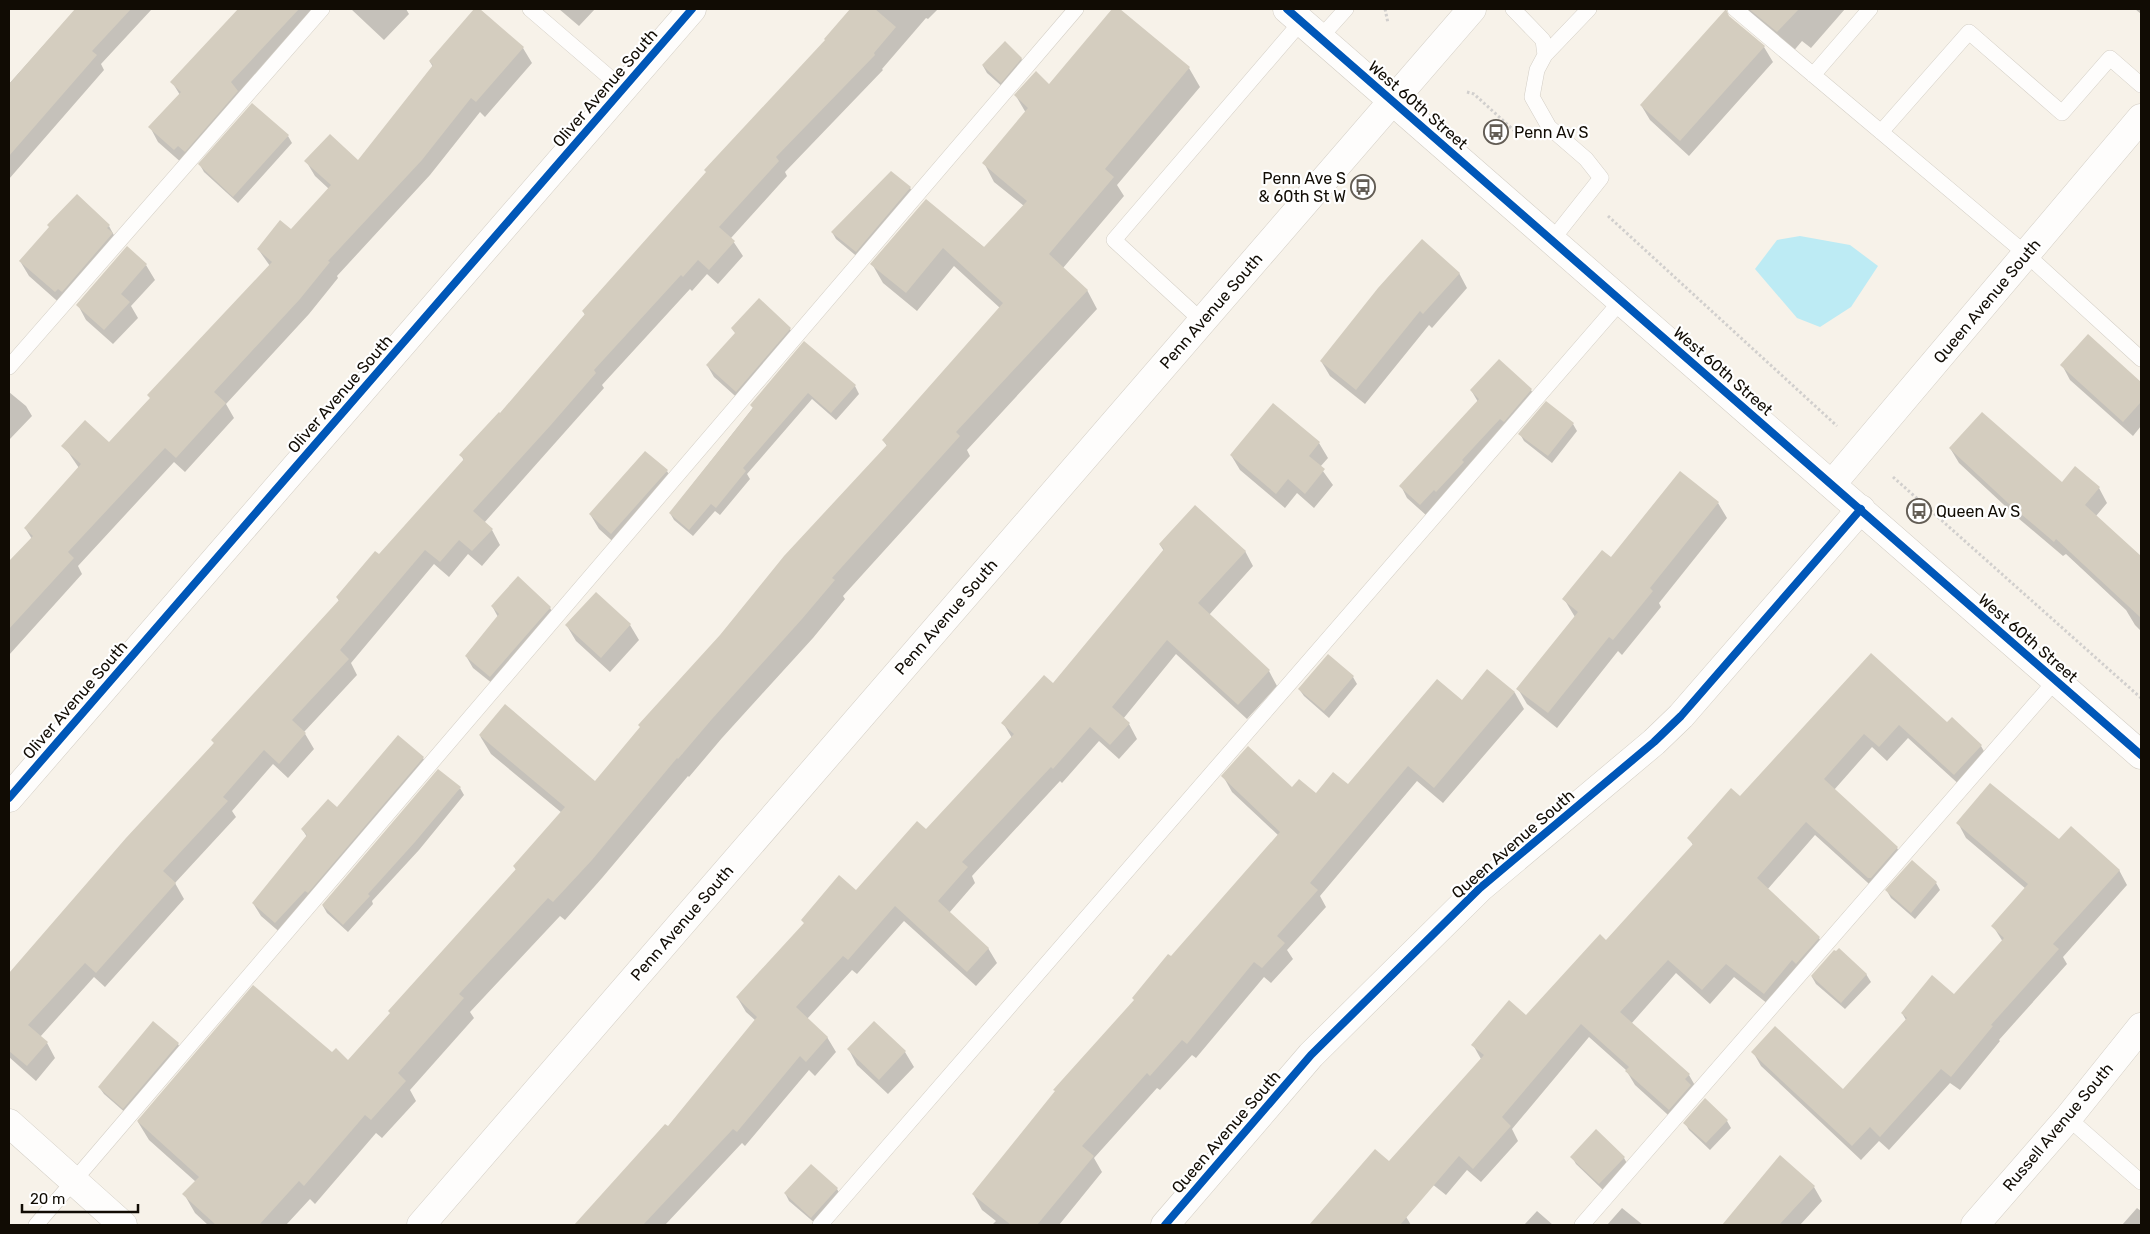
<svg xmlns="http://www.w3.org/2000/svg" width="2150" height="1234" viewBox="0 0 2150 1234" font-family="Rubik,sans-serif">
	<rect width="100%" height="100%" fill="#f7f2e9"/>
	<!-- water -->
	<path fill="#bdebf4" d="M1800 236 1850 245 1878 266 1851 307 1820 327 1797 318 1755 269 1777 240Z"/>
	<!-- shadow -->
	<path fill="#0003" d="M76 9H152L101 64 104 70 9 179V84Z
		M241 9H320L183 164 158 142 150 127 180 95 172 82Z
		M351 9H406L409 14 384 40Z
		M476 9H479L523 48 532 63 485 117 480 112 430 175 337 276 338 278 309 314 226 404 234 418 185 472 174 462 78 566 82 574 9 655V563L32 539 25 528 79 468 66 449 109 444 270 266 258 249 291 231 329 189 315 176 306 161 358 162 433 67 430 62Z
		M559 9H595L579 26Z
		M852 9H938L928 19 926 18 882 69 883 70 785 172 787 176 731 238 743 256 718 284 707 274 692 291 690 289 602 385 604 388 484 523 492 530 500 545 482 566 468 554 449 577 434 564 351 663 357 675 304 732 314 749 288 778 273 764 232 811 236 817 175 883 184 899 105 987 94 977 40 1037 47 1043 55 1058 36 1081 9 1057V977L339 601 337 597 380 556 464 461 461 455 500 414 585 315 583 311 827 41 826 39Z
		M1114 9H1118L1189 68 1200 87 1117 185 1124 196 1063 268 1087 290 1097 309 967 450 970 456 843 596 845 599 813 638 722 738 689 777 688 776 602 878 565 920 560 916 470 1012 474 1018 410 1090 416 1101 382 1138 376 1133 315 1204 310 1199 286 1225H208L195 1213 184 1194 196 1182 149 1140 138 1122 332 1054 348 1062 516 870 514 866 562 813 491 754 480 736 595 783 887 446 883 440 1000 308 954 266 917 311 883 283 872 264 926 201 985 248 1024 206 994 182 984 163 1026 113 1016 96 1049 85Z
		M1740 9H1845L1811 48 1802 41 1791 54Z
		M2135 9H2141V14Z
		M1730 19 1764 47 1773 62 1689 156 1650 120 1641 105Z
		M1021 58 1025 66 1005 89 987 73 983 66Z
		M288 136 292 143 238 203 204 172 200 165Z
		M891 172 910 188 915 195 860 259 836 239 832 232Z
		M109 226 117 241 64 307 29 276 20 261Z
		M146 265 155 280 131 306 138 318 113 344 86 320 78 305Z
		M1459 273 1467 288 1432 328 1429 325 1365 404 1330 376 1321 361Z
		M732 328 790 329 796 340 743 403 714 377 707 365 736 334Z
		M2088 336 2141 384V426L2133 436 2070 380 2062 365Z
		M804 343 855 386 859 394 836 420 812 399 747 474 750 479 720 515 715 511 693 536 674 520 670 513Z
		M1499 361 1531 390 1538 402 1427 516 1407 498 1401 486 1478 402 1471 390Z
		M9 392 26 406 32 416 9 440Z
		M1573 424 1577 431 1552 463 1524 441 1520 434Z
		M1319 443 1328 458 1320 467 1333 485 1314 508 1297 493 1285 508 1240 470 1231 455Z
		M1950 448 2062 484 2099 488 2107 503 2096 516 2141 557V631L2135 625 2126 610 2066 554 2063 556 2018 518 1959 463Z
		M667 471 675 486 620 548 599 529 590 514Z
		M1718 503 1727 518 1659 603 1661 607 1622 655 1618 651 1557 728 1527 704 1518 689 1575 617 1564 599 1612 559Z
		M1160 545 1245 551 1253 566 1209 615 1269 671 1277 686 1247 719 1176 654 1123 719 1129 724 1137 739 1119 759 1099 741 1062 783 1060 781 972 876 975 883 949 913 988 948 997 963 976 986 904 921 857 974 852 970 807 1019 827 1037 836 1052 815 1076 809 1070 745 1146 742 1143 665 1225H576L665 1125 668 1128 756 1021 746 1012 737 997 926 831 1012 738 1003 723 1053 685 1164 551Z
		M492 606 550 608 557 619 498 688 473 668 466 656 498 617Z
		M630 625 639 640 610 672 576 641 567 626Z
		M1871 654 1947 723 1981 746 1989 760 1963 788 1908 738 1887 761 1872 747 1834 790 1897 848 1906 862 1878 892 1815 835 1767 890 1819 938 1827 952 1773 1008 1734 977 1710 1004 1676 973 1631 1024 1689 1075 1697 1089 1678 1124 1635 1085 1626 1070 1589 1037 1512 1129 1518 1141 1481 1182 1467 1170 1446 1195 1408 1165 1481 1059 1473 1045 1526 1017 1606 941 1693 845 1689 838 1740 798Z
		M1328 656 1353 677 1357 684 1329 718 1304 696 1299 689Z
		M1487 671 1515 693 1524 709 1443 803 1417 781 1320 896 1326 907 1287 950 1293 959 1271 983 1264 977 1196 1058 1192 1055 1160 1090 1157 1088 1094 1158 1102 1172 1059 1225H992L996 1221 982 1210 973 1194 1171 958 1279 836 1232 792 1223 776 1293 788 1316 795 1348 786 1462 702Z
		M423 758 431 771 283 935 261 916 253 903 307 837 302 829Z
		M460 788 464 795 419 850 372 901 373 904 348 932 327 913 323 906Z
		M1958 823 2059 841 2119 870 2127 885 2063 957 2067 964 1999 1040 2000 1041 1960 1090 1950 1083 1889 1150 1879 1141 1861 1160 1761 1066 1753 1052 1843 1091 1906 1020 1902 1013 1955 995 2003 942 1993 926 2026 889 1966 838Z
		M1936 883 1940 890 1915 919 1891 898 1887 891Z
		M1866 974 1871 982 1845 1009 1816 984 1812 977Z
		M154 1023 178 1044 182 1051 128 1115 104 1094 99 1087Z
		M874 1023 905 1052 914 1067 888 1094 857 1065 849 1050Z
		M1727 1121 1731 1128 1710 1150 1689 1130 1685 1123Z
		M1572 1157 1624 1158 1628 1165 1603 1190 1576 1164Z
		M1780 1157 1814 1187 1822 1201 1800 1225H1724Z
		M1358 1170 1405 1215 1411 1225H1312Z
		M837 1189 841 1196 816 1224 789 1201 785 1193Z
		M1622 1208 1643 1225H1607Z
		M2137 1208 2141 1211V1225H2122Z
		M1537 1211 1553 1225H1524Z"/>
	<!-- building -->
	<path fill="#d4cdbf" d="M75 9H131L92 51 97 55 9 156V84Z
		M238 9H299L231 82 238 91 185 152 178 146 174 150 148 127 181 92 170 82Z
		M474 9H480L524 47 476 102 471 98 422 160 328 261 330 262 300 299 214 392 226 403 176 458 165 448 68 552 74 558 9 629V561L33 536 24 528 81 464 61 446 85 420 109 442 150 398 147 395 272 262 257 249 280 220 291 229 331 185 304 161 330 134 358 160 433 65 429 61Z
		M850 9H875L896 27 874 53 875 55 776 157 779 161 719 227 735 241 709 270 698 260 683 277 681 275 594 370 596 373 550 426 473 511 493 529 472 551 459 540 440 562 425 550 340 650 349 659 292 720 306 733 279 764 264 750 223 797 228 801 163 871 176 883 96 973 85 963 28 1025 48 1042 27 1066 9 1051V973L126 838 214 743 211 740 339 600 336 597 375 551 379 554 464 459 459 455 499 412 500 413 585 314 582 311 706 172 704 170 825 40 824 39Z
		M1112 9H1120L1190 67 1105 169 1114 177 1049 254 1088 290 956 432 960 436 832 578 835 580 802 619 712 719 678 759 677 758 592 860 553 902 548 898 459 994 464 998 398 1073 406 1081 371 1120 365 1115 304 1186 299 1181 259 1225H216L182 1194 199 1177 137 1121 253 985 332 1052 336 1048 348 1060 390 1013 388 1011 516 869 513 866 565 807 479 735 505 704 595 781 640 727 638 725 720 635 784 556 887 445 882 440 1003 303 943 248 906 293 870 264 926 199 984 247 1027 201 982 163 1028 108 1014 95 1036 71 1049 84Z
		M1726 9 1729 16 1765 46 1680 141 1640 105Z
		M1749 9H1799L1777 32Z
		M1005 41 1022 58 1001 83 982 65Z
		M252 103 289 135 233 197 198 164Z
		M891 171 911 187 856 252 831 232Z
		M77 194 110 225 107 228 113 233 62 292 58 289 55 292 19 261 49 227 47 225Z
		M1422 239 1460 273 1423 314 1420 311 1356 390 1320 361 1378 288Z
		M127 246 147 264 121 294 130 302 104 330 76 305Z
		M759 298 791 328 736 392 706 365 735 333 731 328Z
		M2088 334 2141 382V402L2123 422 2060 365Z
		M804 341 856 385 831 413 808 393 743 468 746 471 716 508 711 504 689 530 669 513 753 408 750 405Z
		M1499 359 1532 389 1504 422 1500 419 1462 460 1464 462 1436 492 1434 490 1420 505 1399 486 1479 399 1470 390Z
		M1546 401 1574 423 1548 456 1518 434Z
		M1273 403 1320 442 1309 456 1325 469 1305 494 1288 479 1276 494 1230 455Z
		M1982 412 2062 482 2075 466 2100 487 2085 505 2141 556V618L2056 539 2054 542 2008 503 1949 448Z
		M645 451 668 470 611 534 589 514Z
		M1680 471 1719 502 1650 588 1653 591 1613 640 1609 637 1548 713 1516 689 1578 612 1562 599 1602 550 1611 557Z
		M1195 505 1246 551 1198 603 1270 670 1238 705 1167 640 1112 707 1130 723 1110 745 1090 727 1053 769 1051 767 962 862 968 867 938 901 989 948 967 972 895 906 848 960 843 956 796 1007 828 1037 806 1062 800 1056 737 1132 733 1129 643 1225H574L665 1124 668 1126 757 1017 736 997 804 923 801 920 839 875 856 890 917 821 926 829 1014 734 1001 723 1044 675 1053 683 1164 549 1159 544Z
		M518 576 551 607 490 677 465 656 499 614 491 606Z
		M596 592 631 624 601 658 565 625Z
		M1871 653 1947 722 1952 717 1982 745 1954 775 1899 725 1879 747 1864 734 1824 779 1898 847 1871 878H1868L1806 822 1757 878 1820 937 1796 964 1792 960 1764 994 1726 964 1702 990 1668 960 1620 1012 1690 1074 1685 1079 1691 1085 1669 1110 1625 1071 1629 1067 1581 1024 1502 1117 1511 1126 1473 1169 1459 1156 1400 1225H1309L1375 1149 1389 1161 1484 1055 1471 1045 1509 1000 1526 1015 1600 934 1606 940 1693 844 1687 838 1731 788 1740 796Z
		M1328 654 1354 676 1324 711 1298 689Z
		M1487 669 1515 692 1434 788 1408 766 1310 883 1318 890 1277 936 1285 943 1262 968 1254 962 1187 1044 1182 1040 1150 1076 1147 1073 1082 1146 1094 1156 1037 1225H1011L972 1194 1055 1091 1053 1090 1134 1000 1132 998 1168 954 1171 956 1280 832 1221 776 1248 746 1292 787 1299 779 1316 793 1333 772 1348 784 1437 679 1462 700Z
		M398 735 424 757 308 893 305 891 275 923 252 903 307 835 301 829 328 799 337 807Z
		M438 769 461 787 415 842 368 894 370 896 343 925 322 905Z
		M1990 783 2059 839 2071 826 2120 870 2053 944 2059 949 1991 1025 1993 1026 1951 1077 1941 1069 1880 1137 1870 1127 1852 1146 1751 1052 1775 1026 1843 1089 1907 1018 1901 1013 1932 975 1954 994 2004 938 1991 926 2028 884 1956 823Z
		M1912 860 1937 882 1911 913 1885 890Z
		M1839 948 1867 974 1841 1003 1811 976 1834 950 1836 951Z
		M153 1021 179 1043 123 1109 98 1087Z
		M874 1021 906 1051 879 1080 847 1049Z
		M1705 1098 1728 1120 1706 1143 1683 1123Z
		M1596 1129 1625 1157 1599 1184 1570 1157Z
		M1780 1155 1815 1186 1779 1225H1722Z
		M811 1164 838 1188 811 1218 784 1193Z"/>
	<g fill="none" stroke-linecap="round" stroke-linejoin="round">
		<defs>
			<path id="service" d="M530 9 623 89
				M1513 9 1543 40 1545 55 1537 70 1532 97 1549 127 1586 159 1601 178 1552 240
				M1735 9 2026 254 2141 359
				M1320 38 1346 9
				M1545 55 1589 9
				M1813 75 1870 9
				M1881 132 1969 32 2062 113 2110 58 2141 85
				M1202 321 1114 240 1301 22
				M9 367 322 9
				M2068 1118 2141 1182
				M36 1225 1076 9
				M820 1225 1621 301
				M1582 1225 2056 680"/>
			<path id="minor" d="M1832 484 2141 118
				M9 798 692 9
				M9 1123 123 1225
				M1165 1225 1311 1055 1480 888 1654 742 1681 716 1861 509
				M1975 1225 2068 1118 2141 1027"/>
			<path id="tertiary" d="M1287 9 2141 755"/>
			<path id="secondary" d="M421 1225 1472 9"/>
		</defs>
		<!-- service casing -->
		<use href="#service" stroke="#d3cec5" stroke-width="16"/>
		<!-- minor casing -->
		<use href="#minor" stroke="#d3cec5" stroke-width="29"/>
		<!-- tertiary casing -->
		<use href="#tertiary" stroke="#d3cec5" stroke-width="29"/>
		<!-- secondary casing -->
		<use href="#secondary" stroke="#d3cec5" stroke-width="29"/>
		<!-- path -->
		<path stroke="#d1cfcd" stroke-width="3" stroke-dasharray="2.5 2.5" stroke-linecap="butt" d="M1385 9 1388 23
			M1467 92 1474 94 1520 136
			M1608 216 1837 426
			M1893 477 2141 698"/>
		<!-- service -->
		<use href="#service" stroke="#fefdfc" stroke-width="15"/>
		<!-- minor -->
		<use href="#minor" stroke="#fefdfc" stroke-width="28"/>
		<!-- tertiary -->
		<use href="#tertiary" stroke="#fefdfc" stroke-width="28"/>
		<!-- secondary -->
		<use href="#secondary" stroke="#fefdfc" stroke-width="28"/>
		<defs>
			<path id="cycleway" d="M1287 9 2141 755
				M9 798 692 9
				M1165 1225 1311 1055 1480 888 1654 742 1681 716 1861 509"/>
		</defs>
		<!-- cycleway casing -->
		<use href="#cycleway" stroke="#fff" stroke-width="11"/>
		<!-- cycleway -->
		<use href="#cycleway" stroke="#0057b8" stroke-width="8"/>
	</g>
	<!-- icons -->
	<defs>
		<symbol id="bus-ring" viewBox="-11 -11 22 22"><circle r="9.5" fill="#fff" stroke="#625c54" stroke-width="1.5"/><path d="M-5-6H5V4H4V6H2V4H-2V6H-4V4H-5ZM-3.5-4V0h7V-4ZM-3.5 1.2v1.5H-2V1.2ZM2 1.2v1.5H3.5V1.2Z" fill="#625c54"/></symbol>
	</defs>
	<g fill-rule="evenodd">
		<use href="#bus-ring" x="1482" y="118" width="28" height="28"/>
		<use href="#bus-ring" x="1349" y="173" width="28" height="28"/>
		<use href="#bus-ring" x="1905" y="497" width="28" height="28"/>
	</g>
	<g text-anchor="middle" dominant-baseline="central" stroke-width="4.5" stroke-linejoin="round" paint-order="stroke">
		<!-- street labels -->
		<g font-size="16" fill="#110c04" stroke="#fff">
			<text transform="translate(605 88) rotate(-49)">Oliver Avenue South</text>
			<text transform="translate(1418 105) rotate(41)">West 60th Street</text>
			<text transform="translate(1987 301) rotate(-50)">Queen Avenue South</text>
			<text transform="translate(1211 311) rotate(-49)">Penn Avenue South</text>
			<text transform="translate(1723 371) rotate(41)">West 60th Street</text>
			<text transform="translate(340 394) rotate(-49)">Oliver Avenue South</text>
			<text transform="translate(946 617) rotate(-49)">Penn Avenue South</text>
			<text transform="translate(2028 638) rotate(41)">West 60th Street</text>
			<text transform="translate(75 700) rotate(-49)">Oliver Avenue South</text>
			<text transform="translate(1513 844) rotate(-41)">Queen Avenue South</text>
			<text transform="translate(682 923) rotate(-49)">Penn Avenue South</text>
			<text transform="translate(2058 1127) rotate(-50)">Russell Avenue South</text>
			<text transform="translate(1226 1132) rotate(-49)">Queen Avenue South</text>
		</g>
		<!-- poi labels -->
		<g font-size="16" fill="#110c04" stroke="#fff" text-anchor="start">
			<text x="1514" y="132">Penn Av S</text>
			<text x="1346" y="178" text-anchor="end">Penn Ave S<tspan x="1346" dy="18">&amp; 60th St W</tspan></text>
			<text x="1936" y="511">Queen Av S</text>
		</g>
	</g>
	<!-- border -->
	<rect width="2150" height="1234" fill="none" stroke="#110c04" stroke-width="20"/>
	<!-- scale -->
	<path d="M22 1204v8h116v-8" fill="none" stroke="#110c04" stroke-width="2.5"/>
	<text x="30" y="1204" font-size="15" fill="#110c04" stroke="#ffffff" stroke-width="4" paint-order="stroke">20 m</text>
</svg>
